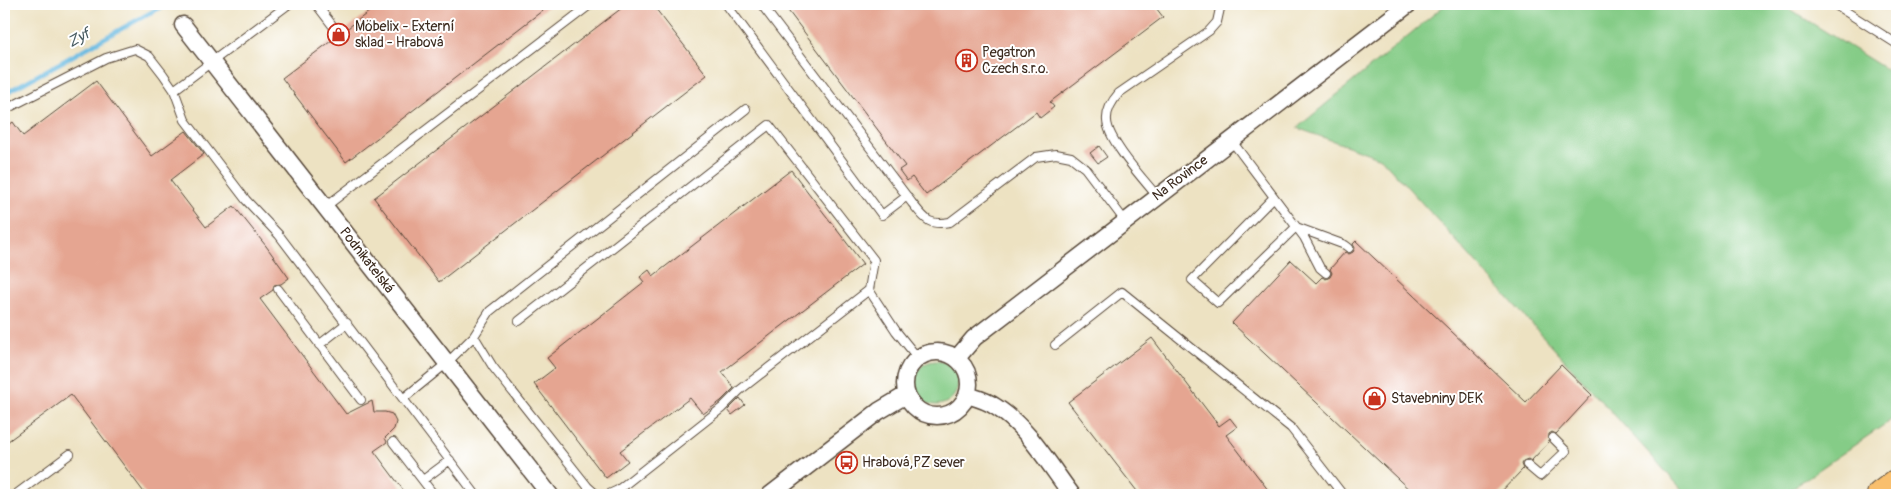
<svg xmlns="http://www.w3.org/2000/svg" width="1901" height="499" viewBox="0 0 1901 499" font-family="Pangolin,sans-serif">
	<rect width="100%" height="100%" fill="#fff"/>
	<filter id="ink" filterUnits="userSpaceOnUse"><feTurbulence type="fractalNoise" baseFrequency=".02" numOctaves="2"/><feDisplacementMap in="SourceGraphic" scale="10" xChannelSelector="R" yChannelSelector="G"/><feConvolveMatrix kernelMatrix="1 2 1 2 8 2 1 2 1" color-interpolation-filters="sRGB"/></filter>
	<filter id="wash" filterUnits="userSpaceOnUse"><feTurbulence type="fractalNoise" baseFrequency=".0096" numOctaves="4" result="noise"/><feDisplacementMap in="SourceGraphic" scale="20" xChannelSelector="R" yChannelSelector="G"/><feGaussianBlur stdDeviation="1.12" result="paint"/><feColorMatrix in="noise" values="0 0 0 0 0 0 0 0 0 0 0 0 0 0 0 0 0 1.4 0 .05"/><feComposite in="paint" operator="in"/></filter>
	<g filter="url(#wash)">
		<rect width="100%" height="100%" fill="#ede2c2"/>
		<!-- green -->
		<path fill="#85cc87" stroke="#607b52" d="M1446 4H1781L1897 76V416L1782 495H1687L1381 158 1297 128Z
			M914 383a22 22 0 1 1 44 0a22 22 0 1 1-44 0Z"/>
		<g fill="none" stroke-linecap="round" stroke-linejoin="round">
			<!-- stream -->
			<path stroke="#64b8e0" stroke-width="4.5" d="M4 94 166 4"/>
		</g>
		<g id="blocks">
			<!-- building -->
			<path fill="#e5a591" d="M379 4H551L346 162 282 78 335 38 342 39 344 36V31Z
				M627 4H652L707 75 439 282 374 198Z
				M783 4H1153L1163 17 1050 102 1054 107 1040 118 1036 112 926 195 912 177 907 181 899 170 905 166Z
				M96 81 152 156 186 131 204 154 170 180 206 227 234 206 266 246 289 278 281 284 274 285 273 290 260 299 346 414 372 401 374 412H385L392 414 396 422 394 429 385 438 387 442 374 451 407 495H146L71 395 4 444V129L13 122 23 136Z
				M1099 146 1107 157 1098 163 1090 153Z
				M791 170 863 264 722 372 734 388 721 401 703 414 690 398 620 451 628 461 606 478 534 384 555 368 547 358 644 282 640 277 649 270 653 276Z
				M1356 241 1526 402 1561 365 1592 395 1556 434 1552 432 1549 434V442L1531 461 1528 459 1523 461 1521 464 1523 469 1498 495H1415L1232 323 1291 260 1316 283 1322 277 1326 279 1330 277 1332 273 1330 269 1345 252 1349 254 1353 252 1355 248 1353 244Z
				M1152 338 1219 426 1230 418 1237 427 1226 435 1272 495H1140L1068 402Z
				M740 398 745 405 732 415 728 410Z"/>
		</g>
	</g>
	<g filter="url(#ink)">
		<use href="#blocks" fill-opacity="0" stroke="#564637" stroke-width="1"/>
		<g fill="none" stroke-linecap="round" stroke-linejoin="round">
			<defs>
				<path id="service" d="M316 4 339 34
					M726 4 882 215 907 196
					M761 4 912 203C925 219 928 226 950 222L1036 157 1056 154 1071 157 1085 168 1125 221
					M1834 4 1897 44
					M174 90 289 4
					M4 113 8 108 106 58 135 49 149 56 163 74 174 90 185 120 246 200 279 235 476 495
					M1231 140 1304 237 1320 268 1326 273
					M1157 196C1144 180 1108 141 1107 121 1106 110 1112 101 1119 93L1209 31 1217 22 1221 4
					M1274 197 1192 280 1218 303 1296 227 1345 245 1349 248
					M325 207 591 4
					M278 289 361 400
					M519 321 769 125 874 260 869 290 896 331 917 357
					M474 336 493 367 588 487 597 495H607L618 490 722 408 740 390 869 290
					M319 345 347 323
					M1055 345 1122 292 1291 428 1343 495
					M404 398 447 363 474 336 490 311 746 109
					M393 442 434 495
					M1527 465 1540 476 1566 451 1553 438
					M423 480 450 460
					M15 495 70 454"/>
				<path id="minor" d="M183 25 550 495
					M905 384a32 32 0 1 1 64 0a32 32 0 1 1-64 0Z
					M957 358 974 338 1409 4
					M967 395C977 398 988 401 996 407 1027 426 1050 466 1072 495
					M770 495 879 411 906 395"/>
				<path id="motorway" d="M1881 495 1897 483"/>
			</defs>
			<!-- service casing -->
			<use href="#service" stroke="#564637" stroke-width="10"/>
			<!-- minor casing -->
			<use href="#minor" stroke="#564637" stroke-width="19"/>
			<!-- motorway casing -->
			<use href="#motorway" stroke="#564637" stroke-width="30"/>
			<!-- service -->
			<use href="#service" stroke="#fff" stroke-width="8"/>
			<!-- minor -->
			<use href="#minor" stroke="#fff" stroke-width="16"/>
			<!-- motorway -->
			<use href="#motorway" stroke="#f9bf6d" stroke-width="28"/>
		</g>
	</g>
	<!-- icons -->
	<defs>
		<symbol id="shop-ring" viewBox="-11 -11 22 22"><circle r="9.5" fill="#fff" stroke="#c8321e" stroke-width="1.5"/><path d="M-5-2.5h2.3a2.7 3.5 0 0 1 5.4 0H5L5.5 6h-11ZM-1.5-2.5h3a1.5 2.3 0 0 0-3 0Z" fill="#c8321e"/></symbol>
		<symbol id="building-ring" viewBox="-11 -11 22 22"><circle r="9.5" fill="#fff" stroke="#c8321e" stroke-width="1.5"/><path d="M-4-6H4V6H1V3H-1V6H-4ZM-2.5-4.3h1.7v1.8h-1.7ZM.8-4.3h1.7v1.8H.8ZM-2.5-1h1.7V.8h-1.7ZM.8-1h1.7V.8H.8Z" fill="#c8321e"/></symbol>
		<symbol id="bus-ring" viewBox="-11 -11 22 22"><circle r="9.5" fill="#fff" stroke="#c8321e" stroke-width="1.5"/><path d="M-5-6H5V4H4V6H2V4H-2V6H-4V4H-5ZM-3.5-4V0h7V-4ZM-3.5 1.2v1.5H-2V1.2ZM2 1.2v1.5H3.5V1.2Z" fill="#c8321e"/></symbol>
	</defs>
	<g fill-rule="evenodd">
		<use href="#shop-ring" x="326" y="22" width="25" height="25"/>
		<use href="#building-ring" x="954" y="48" width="25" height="25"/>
		<use href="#shop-ring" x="1362" y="386" width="25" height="25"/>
		<use href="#bus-ring" x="834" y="450" width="25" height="25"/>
	</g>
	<g text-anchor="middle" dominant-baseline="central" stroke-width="4" stroke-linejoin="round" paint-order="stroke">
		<!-- poi labels -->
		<g font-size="14" fill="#3b2a1e" stroke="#fff" text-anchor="start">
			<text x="355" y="26">Möbelix - Externí<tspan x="355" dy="16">sklad - Hrabová</tspan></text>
			<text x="982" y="52">Pegatron<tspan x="982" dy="16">Czech s.r.o.</tspan></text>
			<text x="1391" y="398">Stavebniny DEK</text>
			<text x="862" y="462">Hrabová,PZ sever</text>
		</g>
		<!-- street labels -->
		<g font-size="14" fill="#3b2a1e" stroke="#fff">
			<text transform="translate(1180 178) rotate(-37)">Na Rovince</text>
			<text transform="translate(367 260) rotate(52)">Podnikatelská</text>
		</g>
		<!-- water labels -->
		<g font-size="15" font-style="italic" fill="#495c62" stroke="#fff">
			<text transform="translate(79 38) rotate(-29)">Zyf</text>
		</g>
	</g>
	<!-- margin -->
	<rect width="1901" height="499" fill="none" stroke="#fff" stroke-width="20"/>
</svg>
